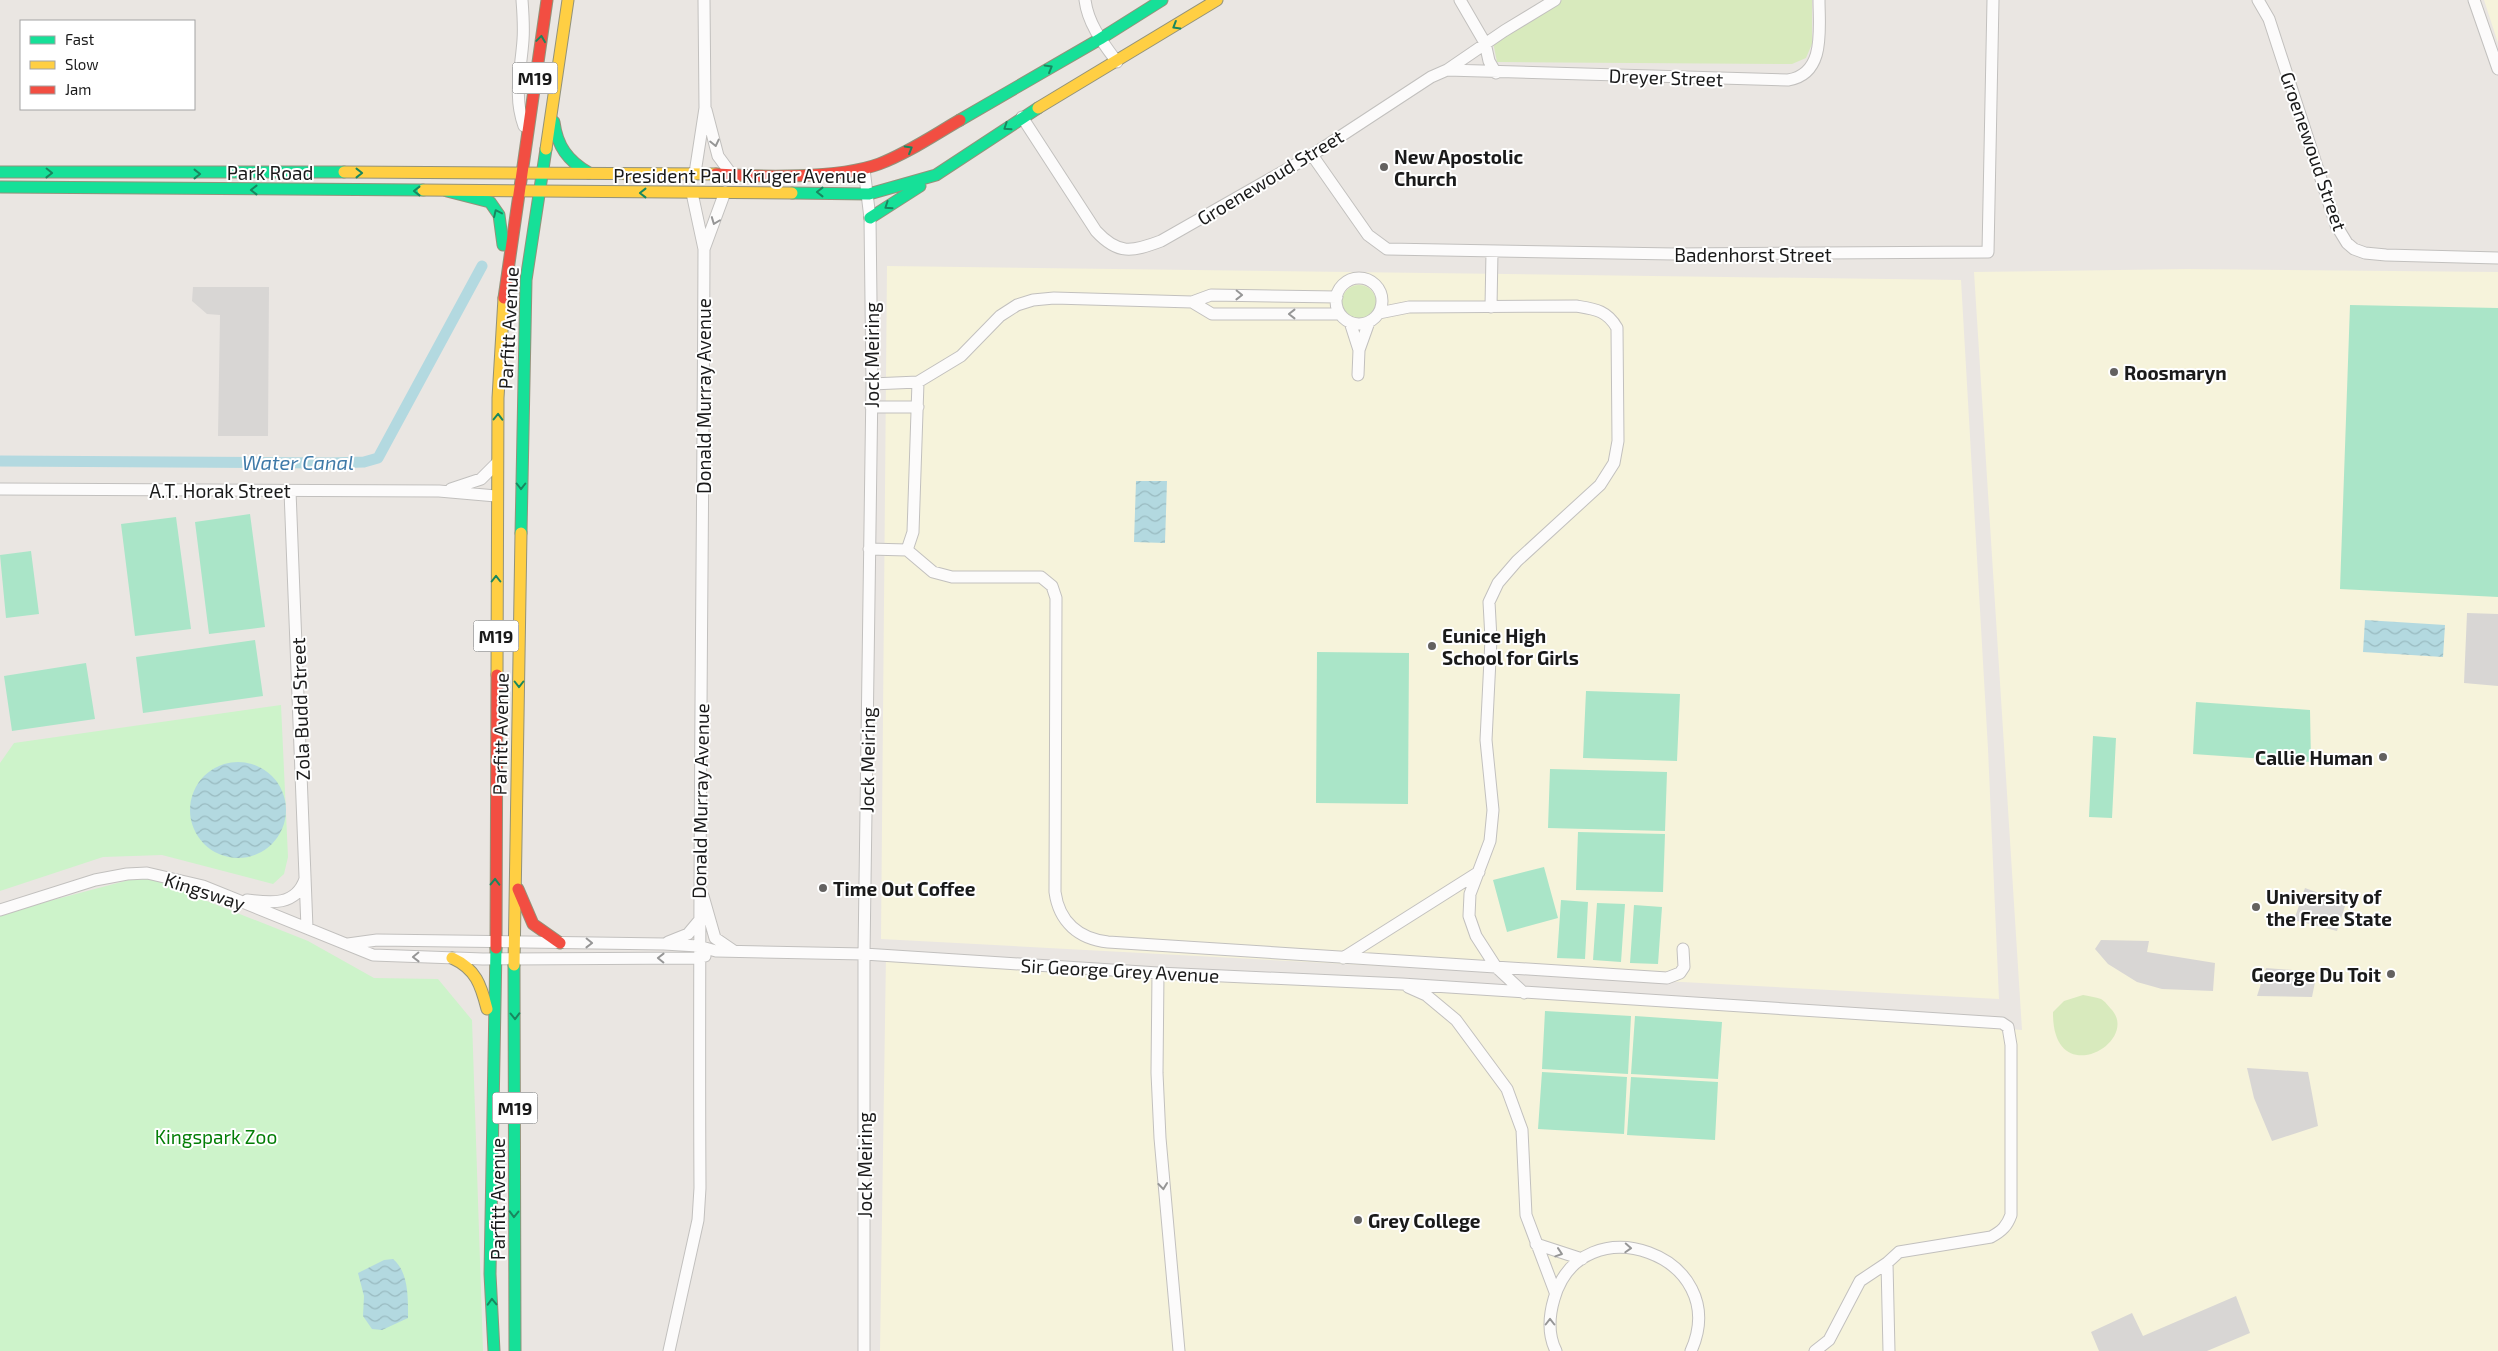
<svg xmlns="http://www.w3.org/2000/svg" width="2498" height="1351" viewBox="0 0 2498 1351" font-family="'Exo 2',sans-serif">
	<defs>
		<pattern id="water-waves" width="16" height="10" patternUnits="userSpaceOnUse" patternTransform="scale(1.25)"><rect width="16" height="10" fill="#b3d9e0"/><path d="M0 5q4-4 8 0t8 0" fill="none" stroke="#99bac0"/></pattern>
	</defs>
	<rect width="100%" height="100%" fill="#eae6e2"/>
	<!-- education -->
	<path fill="#f6f3db" d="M2484 0H2498V43Z
		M887 266 1961 280 1988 749 1999 999 881 939Z
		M2187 269 2498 272V1351H880L886 955 1398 979 2022 1030 1974 272Z"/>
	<!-- grass -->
	<path fill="#d8eabd" d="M1562 0H1812V44L1806 58 1792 64 1497 62 1493 42Z
		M1342 302a17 17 0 1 1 34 0a17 17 0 1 1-34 0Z
		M2083 995C2088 996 2096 997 2101 999 2105 1001 2109 1007 2112 1010 2140 1043 2052 1092 2053 1012L2064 1001Z"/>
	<!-- park -->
	<path fill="#cdf3ca" d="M281 705 288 857 284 874 273 884 162 855 103 857 0 891V763L14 743Z
		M144 876 308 941 374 978 438 979 472 1020 483 1351H0V914Z"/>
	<!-- pitch -->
	<path fill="#aae5c8" d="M2350 305 2498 308V597L2340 589Z
		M250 514 265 627 209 634 195 522Z
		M176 517 191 629 135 636 121 524Z
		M31 551 39 614 6 618 0 555Z
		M255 640 263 696 143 713 136 657Z
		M1317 652 1409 653 1408 804 1316 803Z
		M86 663 95 719 12 731 4 676Z
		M1586 691 1680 694 1677 761 1583 758Z
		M2196 702 2310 710 2311 762 2193 754Z
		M2093 736 2116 738 2112 818 2089 817Z
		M1550 769 1667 772 1665 831 1548 828Z
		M1578 832 1665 834 1663 892 1576 890Z
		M1544 867 1558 918 1507 932 1493 880Z
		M1561 900 1588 902 1585 959 1557 958Z
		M1597 903 1625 904 1621 962 1593 960Z
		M1634 905 1662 907 1658 964 1630 963Z
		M1545 1011 1631 1016 1628 1074 1542 1069Z
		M1635 1016 1722 1022 1718 1079 1631 1074Z
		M1542 1072 1627 1077 1624 1134 1538 1129Z
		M1631 1077 1718 1082 1715 1140 1627 1135Z"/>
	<!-- parking -->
	<path fill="#d8d6d4" d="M193 287H269L268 436H218L220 315 207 314 192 301Z
		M2467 613 2498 614V686L2464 683Z
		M2305 888 2346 903 2337 931 2294 920Z
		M2101 940 2149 941 2147 952 2215 963 2213 991 2162 989 2137 982 2108 964 2095 949Z
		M2266 968 2317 972 2312 997 2257 996Z
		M2247 1068 2308 1072 2318 1126 2272 1141 2254 1098Z
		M2236 1296 2250 1333 2207 1351H2099L2091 1332 2132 1313 2143 1336Z"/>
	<!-- water -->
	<path fill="url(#water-waves)" d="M1136 481H1167L1165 543 1134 542Z
		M2365 620 2445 625 2443 657 2363 652Z
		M190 810a48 48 0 1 1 96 0a48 48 0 1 1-96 0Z
		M393 1259C409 1272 408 1299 408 1318L382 1330 372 1329 363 1316 364 1296 358 1273 384 1260Z"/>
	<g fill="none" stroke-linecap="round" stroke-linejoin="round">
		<!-- canal -->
		<path stroke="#b3d9e0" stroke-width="11" d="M0 461 330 463 364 462 378 458 482 266"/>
		<defs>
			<path id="street" d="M522 0C523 13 524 27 523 40 521 70 513 96 524 126
				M1085 0C1088 24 1103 43 1117 62
				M1460 0 1485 43 1489 61 1496 73
				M2258 0 2269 19 2336 225 2347 243 2354 249 2365 253 2386 255 2498 258
				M2474 0 2498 69
				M1447 70 1788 80C1826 74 1819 29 1819 0
				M706 110 718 156 732 175
				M1022 117 1096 231C1118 255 1132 252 1161 241L1312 155 1431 77 1447 70 1504 31 1555 0
				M1312 155 1368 235 1387 249 1674 254 1988 252 1993 0
				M695 173 705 108 704 0
				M704 249 725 192
				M1336 301a23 23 0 1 1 46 0a23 23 0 1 1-46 0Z
				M1192 302 1212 314H1340
				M1491 307 1492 252
				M1379 313 1409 307 1576 306C1594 309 1607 310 1617 328L1618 441 1614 463 1600 485 1517 561 1498 583 1489 602 1491 639 1486 740 1493 810 1490 841 1470 894 1469 916 1476 936 1496 967 1524 993
				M1350 322 1359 350 1358 375
				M1359 350 1369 322
				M872 384 918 382 961 356 1000 316 1017 305 1033 300 1054 298 1192 302 1211 295 1337 297
				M871 407H918
				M0 489 439 491 496 496
				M451 489 481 479 497 463
				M290 491 307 928
				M869 549 907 550 933 572 952 577H1041L1052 586 1056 598 1055 892C1059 922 1079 939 1108 942L1667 978 1680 973 1684 967 1683 949
				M907 550 913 532 918 382
				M703 896 715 938 734 951
				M247 900C271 903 296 906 305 879
				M0 910 95 880 127 874 147 873 203 886 373 955 483 959 698 958 705 956
				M668 942 688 934 698 922
				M348 944 377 940 664 944 698 946 716 951 864 954 1158 973 1402 984 2002 1023 2008 1027 2011 1045V1215C2007 1226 2002 1231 1991 1237L1899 1252 1887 1263 1860 1281 1829 1340 1815 1351
				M1343 958 1479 872
				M1158 973 1157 1073 1160 1138 1179 1351
				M1408 987 1426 995 1456 1020 1507 1089 1522 1130 1526 1215 1555 1292
				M1536 1244 1582 1259
				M1887 1263 1889 1351
				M669 1351 698 1220 700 1188C698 875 703 562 704 249L692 193
				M864 1351V954L872 384 870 218 864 169
				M1556 1351C1548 1335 1549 1316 1554 1299 1581 1202 1734 1255 1691 1351"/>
			<path id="fast" d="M960 120 1100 39 1162 0
				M554 122C557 146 568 161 589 173
				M0 172H344
				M0 187 423 190
				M447 191 490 202 499 215 503 245
				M792 193 869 194 936 175 1038 108
				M870 218 920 186
				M521 533 526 280 546 149
				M514 965 515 1351
				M494 1351 490 1274 496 948"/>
			<path id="slow" d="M1038 108 1217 0
				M546 149 568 0
				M344 172 716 174
				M423 190 792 193
				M497 675 498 398 504 298
				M452 958C476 969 481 985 487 1009
				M514 965 521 533"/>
			<path id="jam" d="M716 174C760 177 838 179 879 164 908 153 934 135 960 120
				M504 298 547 0
				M518 889 533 924 560 943
				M496 948 497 675"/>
		</defs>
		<!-- street casing -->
		<use href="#street" stroke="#c2c0be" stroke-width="13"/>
		<!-- fast casing -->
		<use href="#fast" stroke="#93927a" stroke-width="13"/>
		<!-- slow casing -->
		<use href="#slow" stroke="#93927a" stroke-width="13"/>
		<!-- jam casing -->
		<use href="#jam" stroke="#93927a" stroke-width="13"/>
		<!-- street -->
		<use href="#street" stroke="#fcfbfb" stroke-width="11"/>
		<!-- fast -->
		<use href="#fast" stroke="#16e098" stroke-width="11"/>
		<!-- slow -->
		<use href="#slow" stroke="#ffcf43" stroke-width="11"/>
		<!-- jam -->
		<use href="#jam" stroke="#f24e42" stroke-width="11"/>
	</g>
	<!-- one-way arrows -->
	<defs><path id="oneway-chevron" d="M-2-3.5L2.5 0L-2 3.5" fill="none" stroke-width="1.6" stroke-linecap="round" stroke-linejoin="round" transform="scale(1.25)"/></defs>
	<g stroke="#18875f">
		<use href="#oneway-chevron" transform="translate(1176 26) rotate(149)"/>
		<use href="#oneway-chevron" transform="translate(541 39) rotate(-82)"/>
		<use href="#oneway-chevron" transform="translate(1049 68) rotate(-30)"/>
		<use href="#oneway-chevron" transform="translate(1007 127) rotate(146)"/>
		<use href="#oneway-chevron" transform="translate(909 149) rotate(-30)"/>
		<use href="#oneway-chevron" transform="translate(49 173) rotate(1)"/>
		<use href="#oneway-chevron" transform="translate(359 173)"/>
		<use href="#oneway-chevron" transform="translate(197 174)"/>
		<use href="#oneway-chevron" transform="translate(254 190) rotate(-180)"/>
		<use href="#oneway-chevron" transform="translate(417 191) rotate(-180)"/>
		<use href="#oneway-chevron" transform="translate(820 192) rotate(-180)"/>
		<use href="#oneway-chevron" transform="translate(643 193) rotate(-180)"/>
		<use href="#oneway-chevron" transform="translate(888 206) rotate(146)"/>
		<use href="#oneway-chevron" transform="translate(497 213) rotate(-115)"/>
		<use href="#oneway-chevron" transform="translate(498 417) rotate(-89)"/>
		<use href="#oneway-chevron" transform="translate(521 486) rotate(90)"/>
		<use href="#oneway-chevron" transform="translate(496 579) rotate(-90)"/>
		<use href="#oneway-chevron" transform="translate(519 684) rotate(90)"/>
		<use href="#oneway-chevron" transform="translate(495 882) rotate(-89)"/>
		<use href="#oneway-chevron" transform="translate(515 1016) rotate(89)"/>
		<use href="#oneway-chevron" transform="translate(514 1214) rotate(91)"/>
		<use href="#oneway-chevron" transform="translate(492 1302) rotate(-92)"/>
	</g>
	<g stroke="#969696">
		<use href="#oneway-chevron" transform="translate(715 143) rotate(77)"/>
		<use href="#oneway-chevron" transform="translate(715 221) rotate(111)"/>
		<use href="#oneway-chevron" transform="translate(1239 295) rotate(1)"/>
		<use href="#oneway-chevron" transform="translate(1292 314) rotate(-180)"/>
		<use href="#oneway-chevron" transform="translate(589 943) rotate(1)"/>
		<use href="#oneway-chevron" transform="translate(416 957) rotate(179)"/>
		<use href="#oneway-chevron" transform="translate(661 958) rotate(-179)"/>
		<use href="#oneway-chevron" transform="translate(1163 1186) rotate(84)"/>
		<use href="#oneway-chevron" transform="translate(1628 1248) rotate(3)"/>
		<use href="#oneway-chevron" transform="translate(1559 1253) rotate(18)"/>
		<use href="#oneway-chevron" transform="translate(1550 1322) rotate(-90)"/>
	</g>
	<!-- markers -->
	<g fill="#636160" stroke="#fff" stroke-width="2">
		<circle cx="1384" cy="167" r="5"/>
		<circle cx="2114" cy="372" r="5"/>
		<circle cx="1432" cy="646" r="5"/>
		<circle cx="2383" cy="757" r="5"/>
		<circle cx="823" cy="888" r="5"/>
		<circle cx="2256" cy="907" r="5"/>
		<circle cx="2391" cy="974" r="5"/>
		<circle cx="1358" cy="1220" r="5"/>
	</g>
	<g text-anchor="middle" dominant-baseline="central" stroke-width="4" stroke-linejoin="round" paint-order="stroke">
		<!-- shield labels -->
		<g fill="#fff" stroke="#5f5f5f" stroke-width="1">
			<rect x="512.5" y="62.5" width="45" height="31" rx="4"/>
			<rect x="473.5" y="620.5" width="45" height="31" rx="4"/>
			<rect x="492.5" y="1092.5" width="45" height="31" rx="4"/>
		</g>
		<g font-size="18" font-weight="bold" fill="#1a1a1a">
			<text x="535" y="78">M19</text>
			<text x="496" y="636">M19</text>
			<text x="515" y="1108">M19</text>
		</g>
		<!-- street labels -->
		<g font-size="19" fill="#1a1a1a" stroke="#fff">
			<text transform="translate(1666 77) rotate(2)">Dreyer Street</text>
			<text transform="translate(2314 151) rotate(71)">Groenewoud Street</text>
			<text x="270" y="172">Park Road</text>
			<text x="740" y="175">President Paul Kruger Avenue</text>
			<text transform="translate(1270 177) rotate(-31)">Groenewoud Street</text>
			<text x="1753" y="254">Badenhorst Street</text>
			<text transform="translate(508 328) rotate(-87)">Parfitt Avenue</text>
			<text transform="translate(871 355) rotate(-90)">Jock Meiring</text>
			<text transform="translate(703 396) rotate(-90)">Donald Murray Avenue</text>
			<text x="220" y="490">A.T. Horak Street</text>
			<text transform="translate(300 709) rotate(-92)">Zola Budd Street</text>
			<text transform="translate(500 734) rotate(-89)">Parfitt Avenue</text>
			<text transform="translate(867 760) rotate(-89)">Jock Meiring</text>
			<text transform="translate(700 801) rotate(-89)">Donald Murray Avenue</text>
			<text transform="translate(205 891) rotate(18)">Kingsway</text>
			<text transform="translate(1120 970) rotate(3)">Sir George Grey Avenue</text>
			<text transform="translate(864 1165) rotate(-90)">Jock Meiring</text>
			<text transform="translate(497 1199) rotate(-90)">Parfitt Avenue</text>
		</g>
		<!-- poi labels -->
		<g font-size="19" font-weight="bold" fill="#1a1a1a" stroke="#fff" text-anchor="start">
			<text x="1394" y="156">New Apostolic<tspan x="1394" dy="22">Church</tspan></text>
			<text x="2124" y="372">Roosmaryn</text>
			<text x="1442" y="635">Eunice High<tspan x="1442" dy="22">School for Girls</tspan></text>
			<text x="2373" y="757" text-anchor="end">Callie Human</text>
			<text x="833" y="888">Time Out Coffee</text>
			<text x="2266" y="896">University of<tspan x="2266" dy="22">the Free State</tspan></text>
			<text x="2381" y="974" text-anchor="end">George Du Toit</text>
			<text x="1368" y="1220">Grey College</text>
		</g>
		<!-- park labels -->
		<g font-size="19" fill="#037e06" stroke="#fff">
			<text x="216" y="1136">Kingspark Zoo</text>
		</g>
		<!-- water labels -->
		<g font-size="20" font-style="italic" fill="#3f7aa8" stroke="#fff">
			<text x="298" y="462">Water Canal</text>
		</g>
	</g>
	<!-- legend -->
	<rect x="20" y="20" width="175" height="90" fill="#ffffff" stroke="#a3a3a3"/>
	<rect x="30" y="36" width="25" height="8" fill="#16e098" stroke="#a3a3a3"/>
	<text x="65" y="45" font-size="15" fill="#1a1a1a">Fast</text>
	<rect x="30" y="61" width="25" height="8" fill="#ffcf43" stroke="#a3a3a3"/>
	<text x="65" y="70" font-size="15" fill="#1a1a1a">Slow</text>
	<rect x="30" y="86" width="25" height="8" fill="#f24e42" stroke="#a3a3a3"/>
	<text x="65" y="95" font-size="15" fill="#1a1a1a">Jam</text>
</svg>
